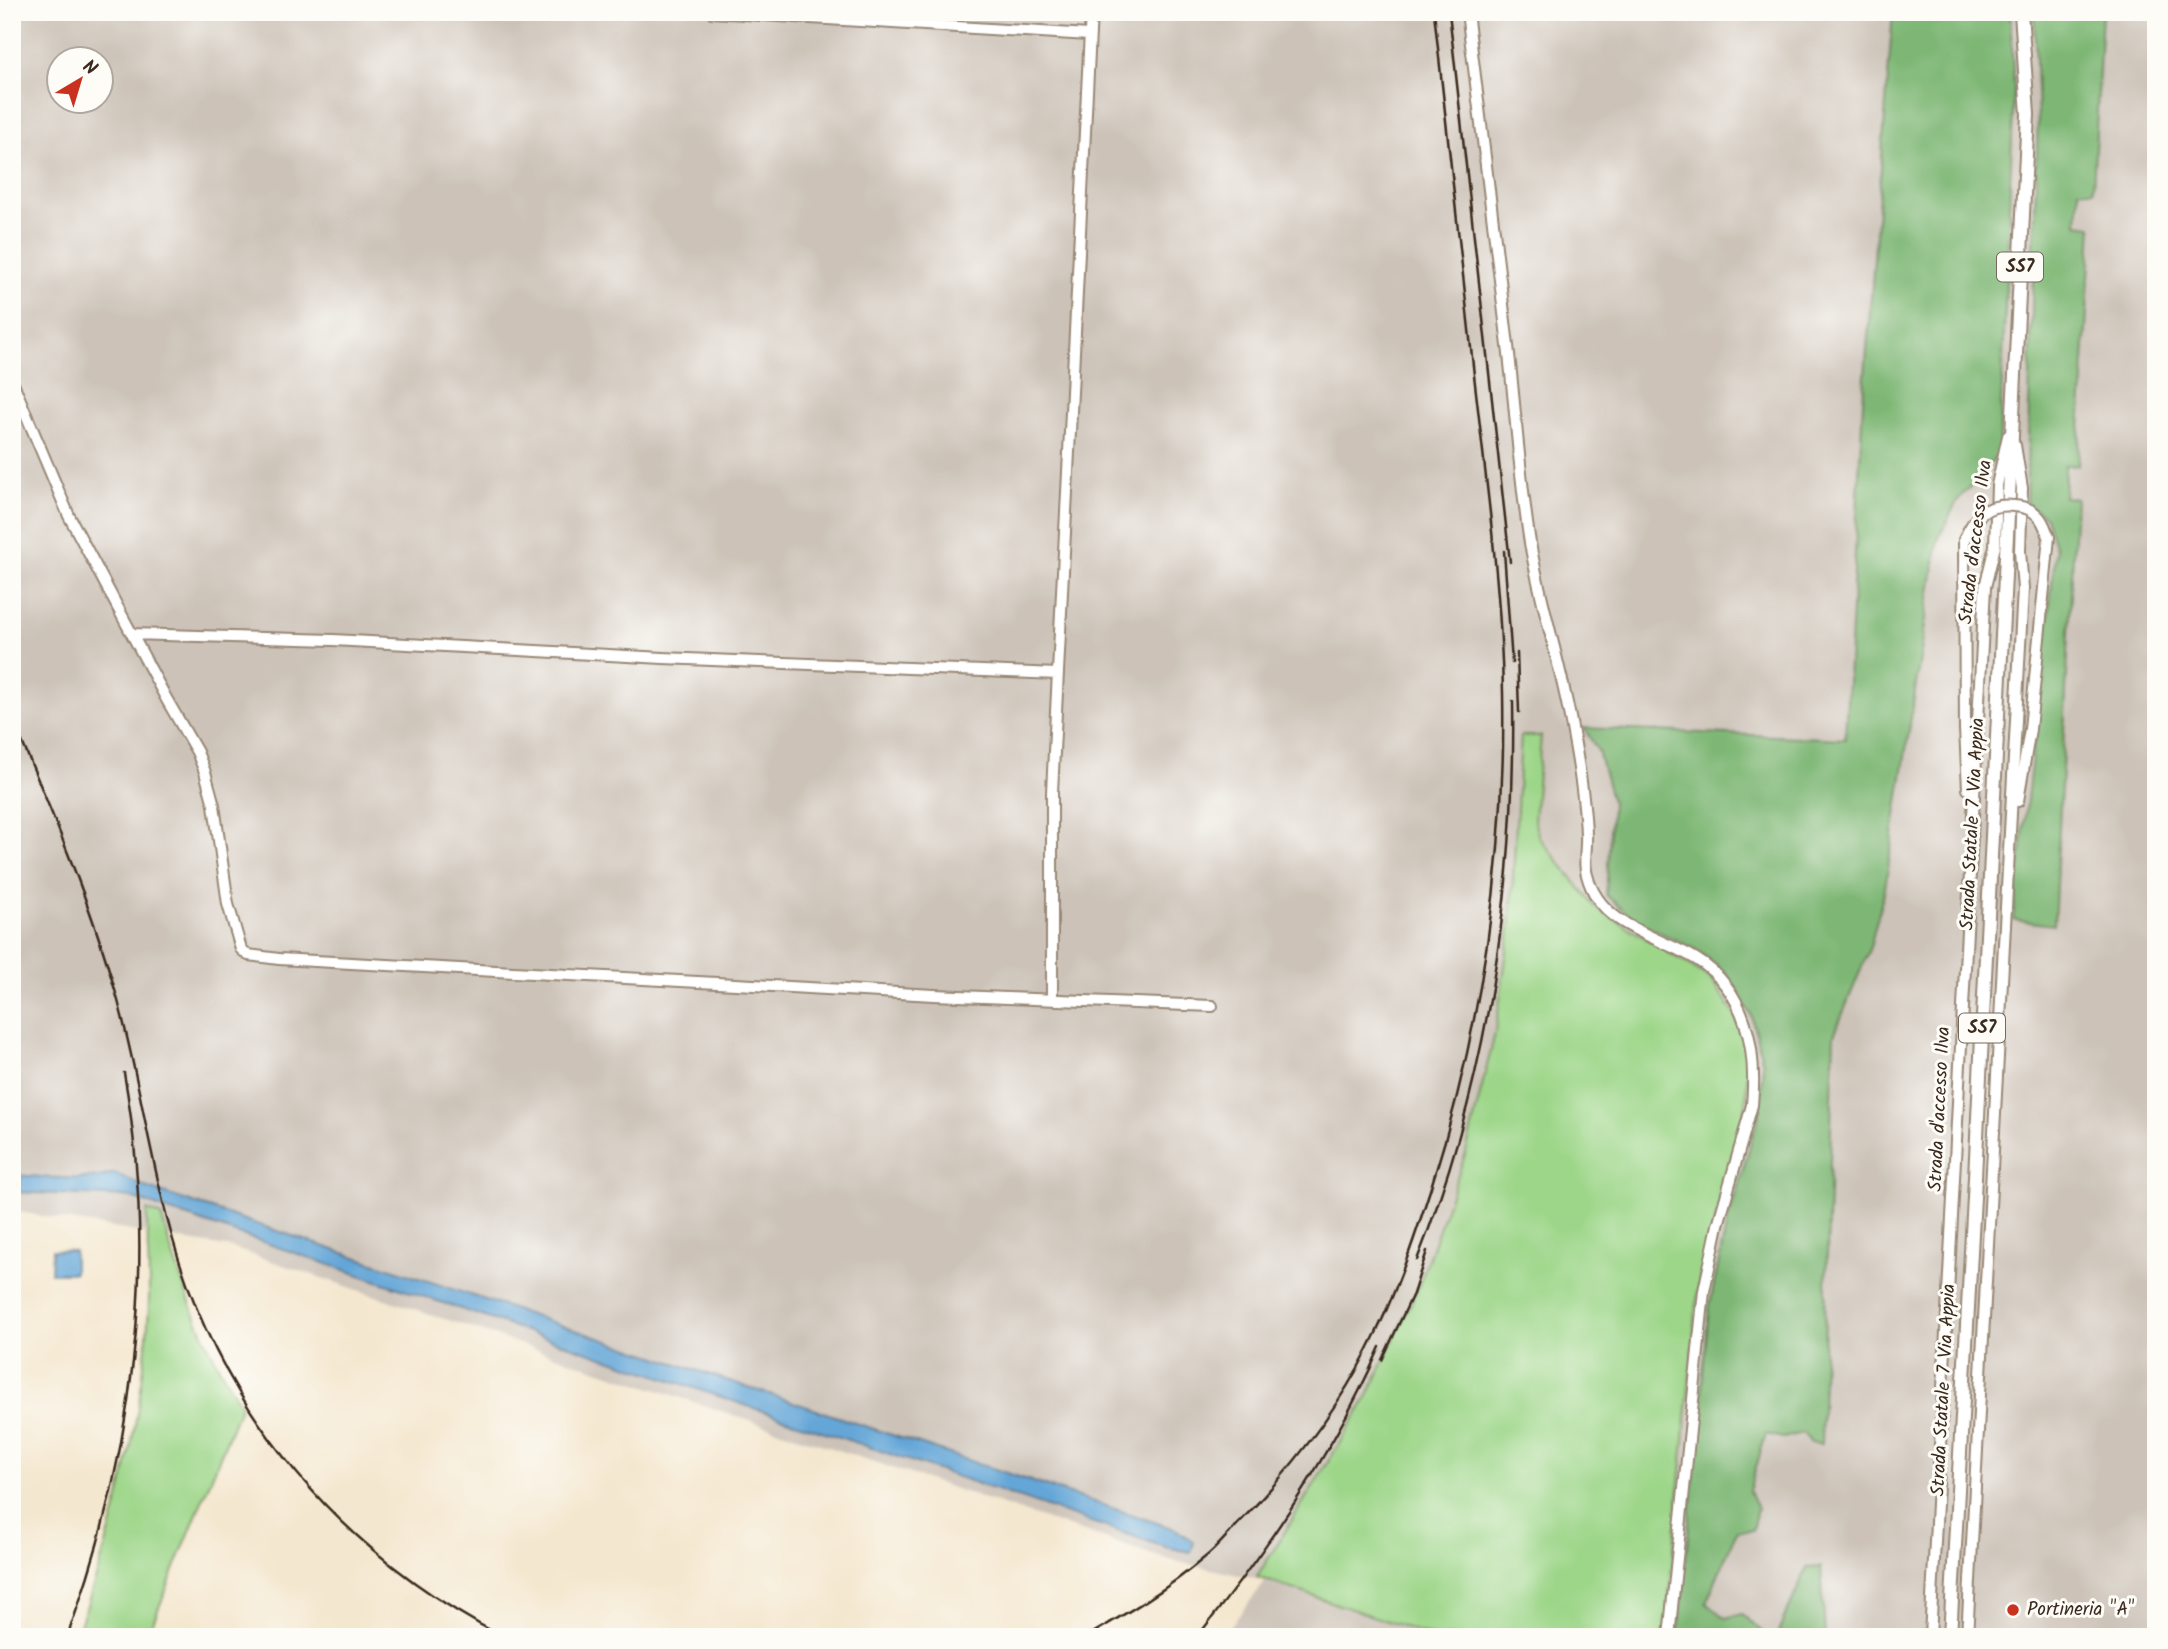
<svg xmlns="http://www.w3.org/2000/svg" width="2168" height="1649" viewBox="0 0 2168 1649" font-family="Kalam,sans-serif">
	<rect width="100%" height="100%" fill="#fdfcf7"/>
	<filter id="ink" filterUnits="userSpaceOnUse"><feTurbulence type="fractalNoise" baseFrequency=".0143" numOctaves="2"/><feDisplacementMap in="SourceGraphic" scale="14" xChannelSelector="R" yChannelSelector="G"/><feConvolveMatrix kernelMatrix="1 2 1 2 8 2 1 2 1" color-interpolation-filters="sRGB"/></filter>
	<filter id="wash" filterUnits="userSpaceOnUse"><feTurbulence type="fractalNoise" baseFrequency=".00686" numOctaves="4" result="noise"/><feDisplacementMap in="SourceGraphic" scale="28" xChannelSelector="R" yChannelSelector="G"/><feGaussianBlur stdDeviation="1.57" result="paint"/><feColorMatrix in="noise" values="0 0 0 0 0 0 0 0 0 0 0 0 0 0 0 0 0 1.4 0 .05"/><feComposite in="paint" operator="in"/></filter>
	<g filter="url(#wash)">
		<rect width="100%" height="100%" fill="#f4e7cf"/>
		<!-- industrial -->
		<path fill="#ccc2b8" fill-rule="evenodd" d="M12 12H2156V1637H1222L1266 1581 1165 1559 232 1248 12 1211ZM60 60H102V102H60Z"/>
		<!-- green -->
		<path fill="#9dd689" stroke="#6c8054" stroke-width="2" d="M1521 736H1541L1534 821 1539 837 1595 907 1710 978 1735 1015 1748 1059 1746 1105 1699 1281 1667 1619 1663 1637H1434L1257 1577 1366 1400 1418 1288 1466 1152 1495 1033 1510 931Z
			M147 1210 161 1216C180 1283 204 1347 241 1405L147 1637H76C112 1535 141 1430 148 1322 151 1285 147 1247 147 1210Z"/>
		<!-- forest -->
		<path fill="#7eb775" stroke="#5c704a" stroke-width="2" d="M1893 12H2010L2014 90 1999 454 1957 501 1938 540 1885 888 1870 947 1834 1035 1821 1444 1811 1443 1803 1433 1783 1438 1766 1434 1749 1491 1757 1508 1752 1530H1737L1706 1603 1725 1618 1742 1614 1768 1637H1676L1680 1622 1709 1309 1726 1227 1759 1115 1763 1064 1751 1015 1725 972 1698 951 1635 920 1606 895 1612 802 1598 751 1584 728 1845 739 1863 402Z
			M2034 12H2102L2093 190H2079L2077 224 2092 226 2078 465H2065L2064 497 2076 498 2054 925 2013 920 2056 549 2046 517 2026 503 2038 115Z
			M1821 1567 1825 1637H1776L1807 1568Z"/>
		<!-- water -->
		<path fill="#63a6d7" stroke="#4f687a" stroke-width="2" d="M114 1173 145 1187 1175 1529 1194 1542 1191 1552 1165 1547 129 1197 12 1192V1175C38 1176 93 1183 114 1173Z
			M52 1250 74 1251V1273H51Z"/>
	</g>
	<g filter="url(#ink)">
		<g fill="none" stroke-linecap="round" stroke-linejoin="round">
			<defs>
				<path id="minor" d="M712 12 1089 35
					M1467 12C1481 126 1496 240 1509 354 1516 417 1520 481 1530 543 1541 605 1561 666 1572 728 1578 760 1585 802 1586 834 1587 848 1583 862 1587 875 1600 927 1657 935 1696 959 1747 990 1757 1050 1752 1105L1718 1225 1704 1291 1669 1637
					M12 381 69 516 167 700 197 752 205 772 214 805 228 904 241 949 248 955 279 959 934 995 1212 1006
					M132 634 333 640 663 658 1058 674
					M1965 729 1968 789
					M2018 801 2030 729
					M1052 999V792L1091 12
					M1930 1637 1985 587 1995 546 1997 485 2008 436
					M1967 1637 2023 589 2020 551 2022 488 2015 445"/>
				<path id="major" d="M1950 1637 1974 1197 2028 114 2021 12"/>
			</defs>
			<!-- minor casing -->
			<use href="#minor" stroke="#988876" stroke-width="14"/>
			<!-- major casing -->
			<use href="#major" stroke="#988876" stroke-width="16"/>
			<!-- minor -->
			<use href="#minor" stroke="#fff" stroke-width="10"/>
			<!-- major -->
			<use href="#major" stroke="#fff" stroke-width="12"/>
			<!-- rail -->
			<path stroke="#3b2a1e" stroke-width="2.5" d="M1449 12 1510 562
				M1504 551 1512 663
				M1517 653 1519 712
				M12 718C51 810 90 901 117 997 139 1077 150 1160 173 1240 223 1415 343 1554 503 1637
				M1417 1260C1487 1084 1516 891 1513 701
				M1382 1360 1413 1294 1427 1251
				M67 1637C134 1456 158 1263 124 1073
				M1086 1637C1127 1613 1168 1589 1204 1558 1216 1549 1225 1537 1235 1527 1288 1473 1334 1416 1368 1349 1395 1297 1414 1240 1432 1184 1482 1026 1506 858 1503 693 1501 587 1486 480 1474 375 1460 254 1448 133 1434 12
				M1197 1637C1268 1548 1334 1452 1380 1347"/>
			<defs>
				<path id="minor-bridge" d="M1965 729 1964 540C1974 516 1987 503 2014 506 2025 507 2032 509 2039 517 2044 522 2046 531 2049 537L2030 729"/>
			</defs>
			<!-- minor-bridge casing -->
			<use href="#minor-bridge" stroke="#988876" stroke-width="14" stroke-linecap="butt"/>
			<!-- minor-bridge -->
			<use href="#minor-bridge" stroke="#fff" stroke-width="10"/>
		</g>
	</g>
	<!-- markers -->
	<circle fill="#c8321e" stroke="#fdfcf7" stroke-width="2.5" cx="2013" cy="1610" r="7"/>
	<g text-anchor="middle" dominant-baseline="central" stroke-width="6" stroke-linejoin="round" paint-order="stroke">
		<!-- shield labels -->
		<g fill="#fdfcf7" stroke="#75695f" stroke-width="2">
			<rect x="1997" y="252.5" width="46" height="29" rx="5"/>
			<rect x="1959" y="1013.5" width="46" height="29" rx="5"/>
		</g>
		<g font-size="18" font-weight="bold" fill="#3b2a1e">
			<text x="2020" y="267">SS7</text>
			<text x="1982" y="1028">SS7</text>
		</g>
		<!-- street labels -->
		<g font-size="19" fill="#3b2a1e" stroke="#fdfcf7">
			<text transform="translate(1976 542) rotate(-83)">Strada d'accesso Ilva</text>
			<text transform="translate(1973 824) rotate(-87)">Strada Statale 7 Via Appia</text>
			<text transform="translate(1940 1109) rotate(-87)">Strada d'accesso Ilva</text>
			<text transform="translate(1944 1390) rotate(-87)">Strada Statale 7 Via Appia</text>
		</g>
		<!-- poi labels -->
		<g font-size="19" fill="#3b2a1e" stroke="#fdfcf7" text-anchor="start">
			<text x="2027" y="1610">Portineria "A"</text>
		</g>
	</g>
	<!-- margin -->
	<rect width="2168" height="1649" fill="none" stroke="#fdfcf7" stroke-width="42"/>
	<!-- north arrow -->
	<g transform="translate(80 80) rotate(38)"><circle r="33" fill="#fdfcf7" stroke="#afa8a0" stroke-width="2"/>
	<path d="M0-5L12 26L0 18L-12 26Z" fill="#c8321e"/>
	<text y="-10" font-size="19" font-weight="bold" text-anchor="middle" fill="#3b2a1e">N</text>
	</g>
</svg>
